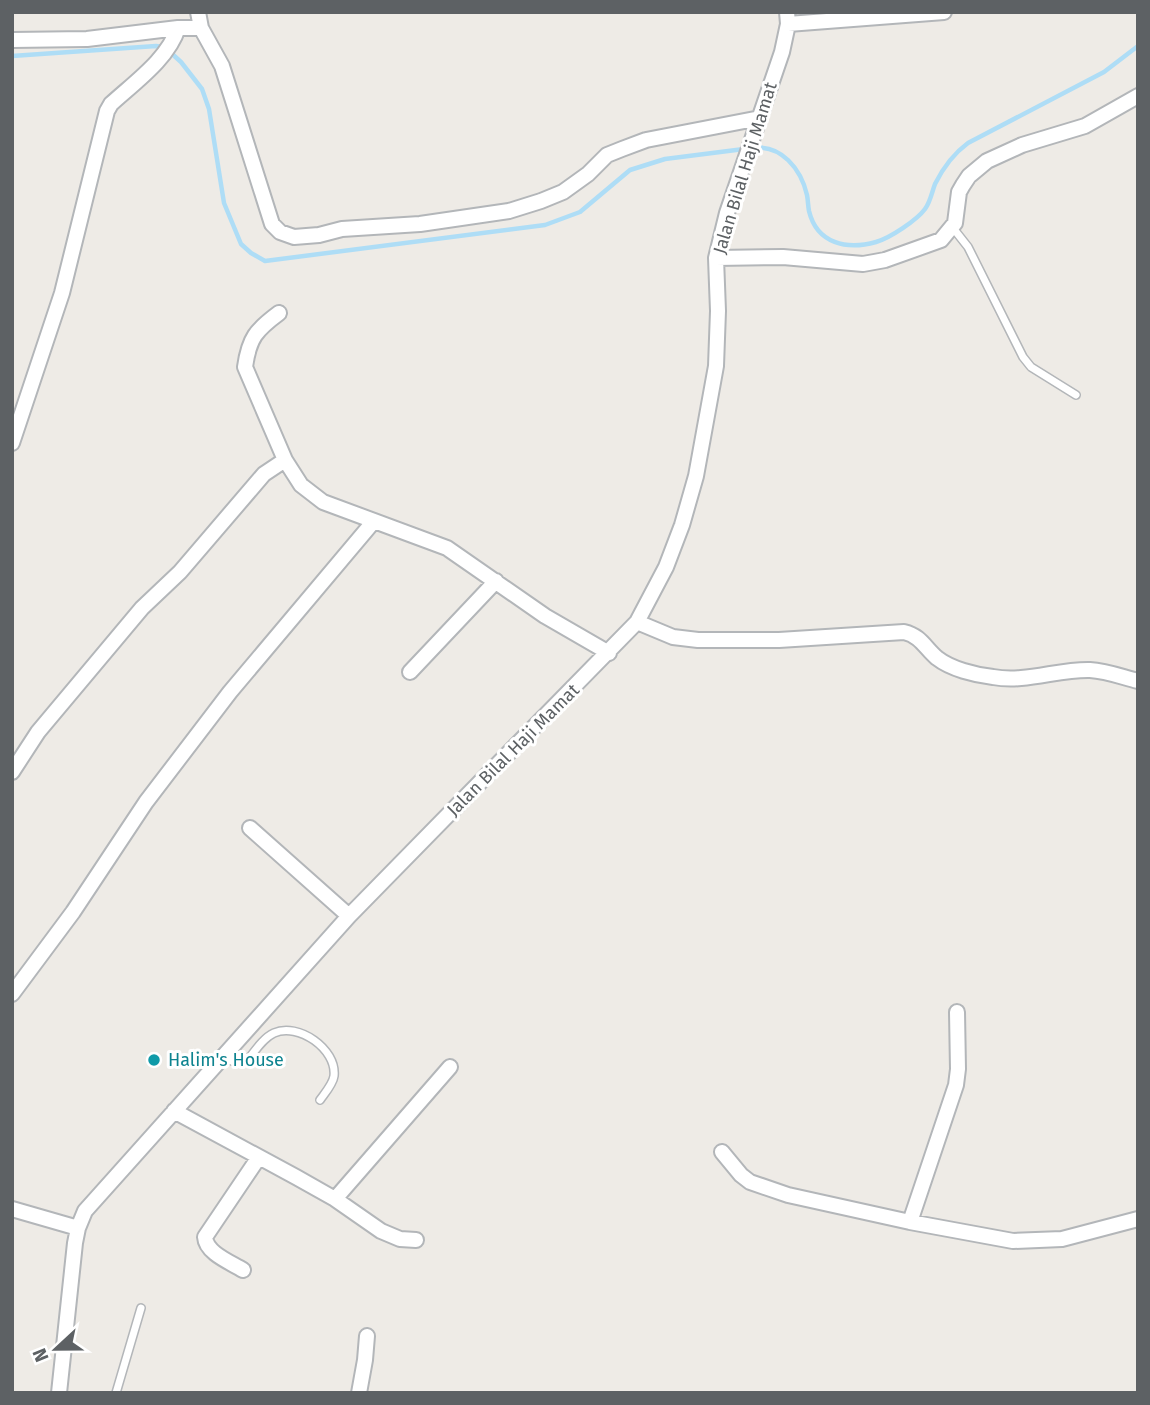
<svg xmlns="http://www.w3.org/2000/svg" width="1150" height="1405" viewBox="0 0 1150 1405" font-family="'Fira Sans',sans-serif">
	<rect width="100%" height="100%" fill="#eeebe6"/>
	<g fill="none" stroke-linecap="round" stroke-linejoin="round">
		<!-- stream -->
		<path stroke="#aeddf6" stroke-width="4.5" d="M170 52 181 62 202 89 209 109 224 203 241 244 251 253 265 261 545 225 580 212 630 170 665 159 744 149
			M12 56 156 46 163 47
			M753 148C781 144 801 169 807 195 808 200 808 206 809 211 817 244 847 250 876 242 890 238 917 220 925 209 930 203 932 192 935 184 943 168 953 154 968 143L1104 72 1138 46"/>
		<defs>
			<path id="service" d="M953 228 968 247 1023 357 1031 367 1076 395
				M223 1056C232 1061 238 1066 247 1061 255 1051 263 1038 274 1033 298 1022 337 1049 334 1076 333 1084 325 1093 320 1100
				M116 1393 141 1308"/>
			<path id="minor" d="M198 12 201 28 222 66 272 224 280 232 294 237 319 235 342 229 420 224 509 211 541 201 563 192 588 174 607 155 622 149 646 140 760 118
				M788 24 944 12
				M12 40 87 39 178 28H201
				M716 258 783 257 863 264 885 260 941 240 955 223 959 192 963 185 969 176 987 161 1022 145 1085 126 1138 96
				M279 313C256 330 249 338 245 367L285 460 301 485 323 502 447 548 545 616 609 653
				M12 443 62 293 107 111 111 104C135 82 168 59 178 28
				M637 622 673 637 698 640H779L904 632C921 636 925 648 937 658 951 669 975 675 993 677 1026 683 1058 669 1090 670 1107 671 1122 677 1138 681
				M410 672 496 581
				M12 772 38 732 142 608 180 572 264 474 285 460
				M250 828 349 916
				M12 994 73 912 146 802 230 692 374 521
				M174 1111 296 1177 335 1199 381 1231 400 1239 416 1240
				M722 1152 741 1175 750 1182 788 1195 910 1222 1013 1241 1062 1239 1138 1219
				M335 1199 450 1067
				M12 1209 78 1228
				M910 1222 956 1085 958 1069 957 1012
				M243 1270C230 1262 206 1253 205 1237L259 1157
				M59 1393 75 1243 78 1228 85 1211 349 916 637 622 666 567 682 525 696 476 716 366 718 311 716 258 727 213 782 52 788 24 787 12
				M359 1393 365 1360 367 1336"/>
		</defs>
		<!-- service casing -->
		<use href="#service" stroke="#b3b6b9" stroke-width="10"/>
		<!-- minor casing -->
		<use href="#minor" stroke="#b3b6b9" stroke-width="18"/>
		<!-- service -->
		<use href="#service" stroke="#fff" stroke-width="7"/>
		<!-- minor -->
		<use href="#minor" stroke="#fff" stroke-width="14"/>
	</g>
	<!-- markers -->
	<circle fill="#0f9aa8" stroke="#fff" stroke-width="2.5" cx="154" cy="1060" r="7"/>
	<g text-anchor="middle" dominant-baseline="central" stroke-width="6" stroke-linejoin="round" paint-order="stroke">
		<!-- street labels -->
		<g font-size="18" fill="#5d6164" stroke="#fff">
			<text transform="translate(745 168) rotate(-73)">Jalan Bilal Haji Mamat</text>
			<text transform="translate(513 750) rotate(-45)">Jalan Bilal Haji Mamat</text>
		</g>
		<!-- culture labels -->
		<g font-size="18" fill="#0d838f" stroke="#fff" text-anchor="start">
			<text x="168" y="1060">Halim's House</text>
		</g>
	</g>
	<!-- border -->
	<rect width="1150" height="1405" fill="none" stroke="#5d6164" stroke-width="28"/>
	<!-- north arrow -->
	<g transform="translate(56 1349) rotate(248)" stroke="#ffffff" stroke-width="5" paint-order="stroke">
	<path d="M0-5L12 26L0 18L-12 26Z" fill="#5d6164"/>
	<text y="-10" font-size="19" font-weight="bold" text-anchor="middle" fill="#5d6164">N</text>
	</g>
</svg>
